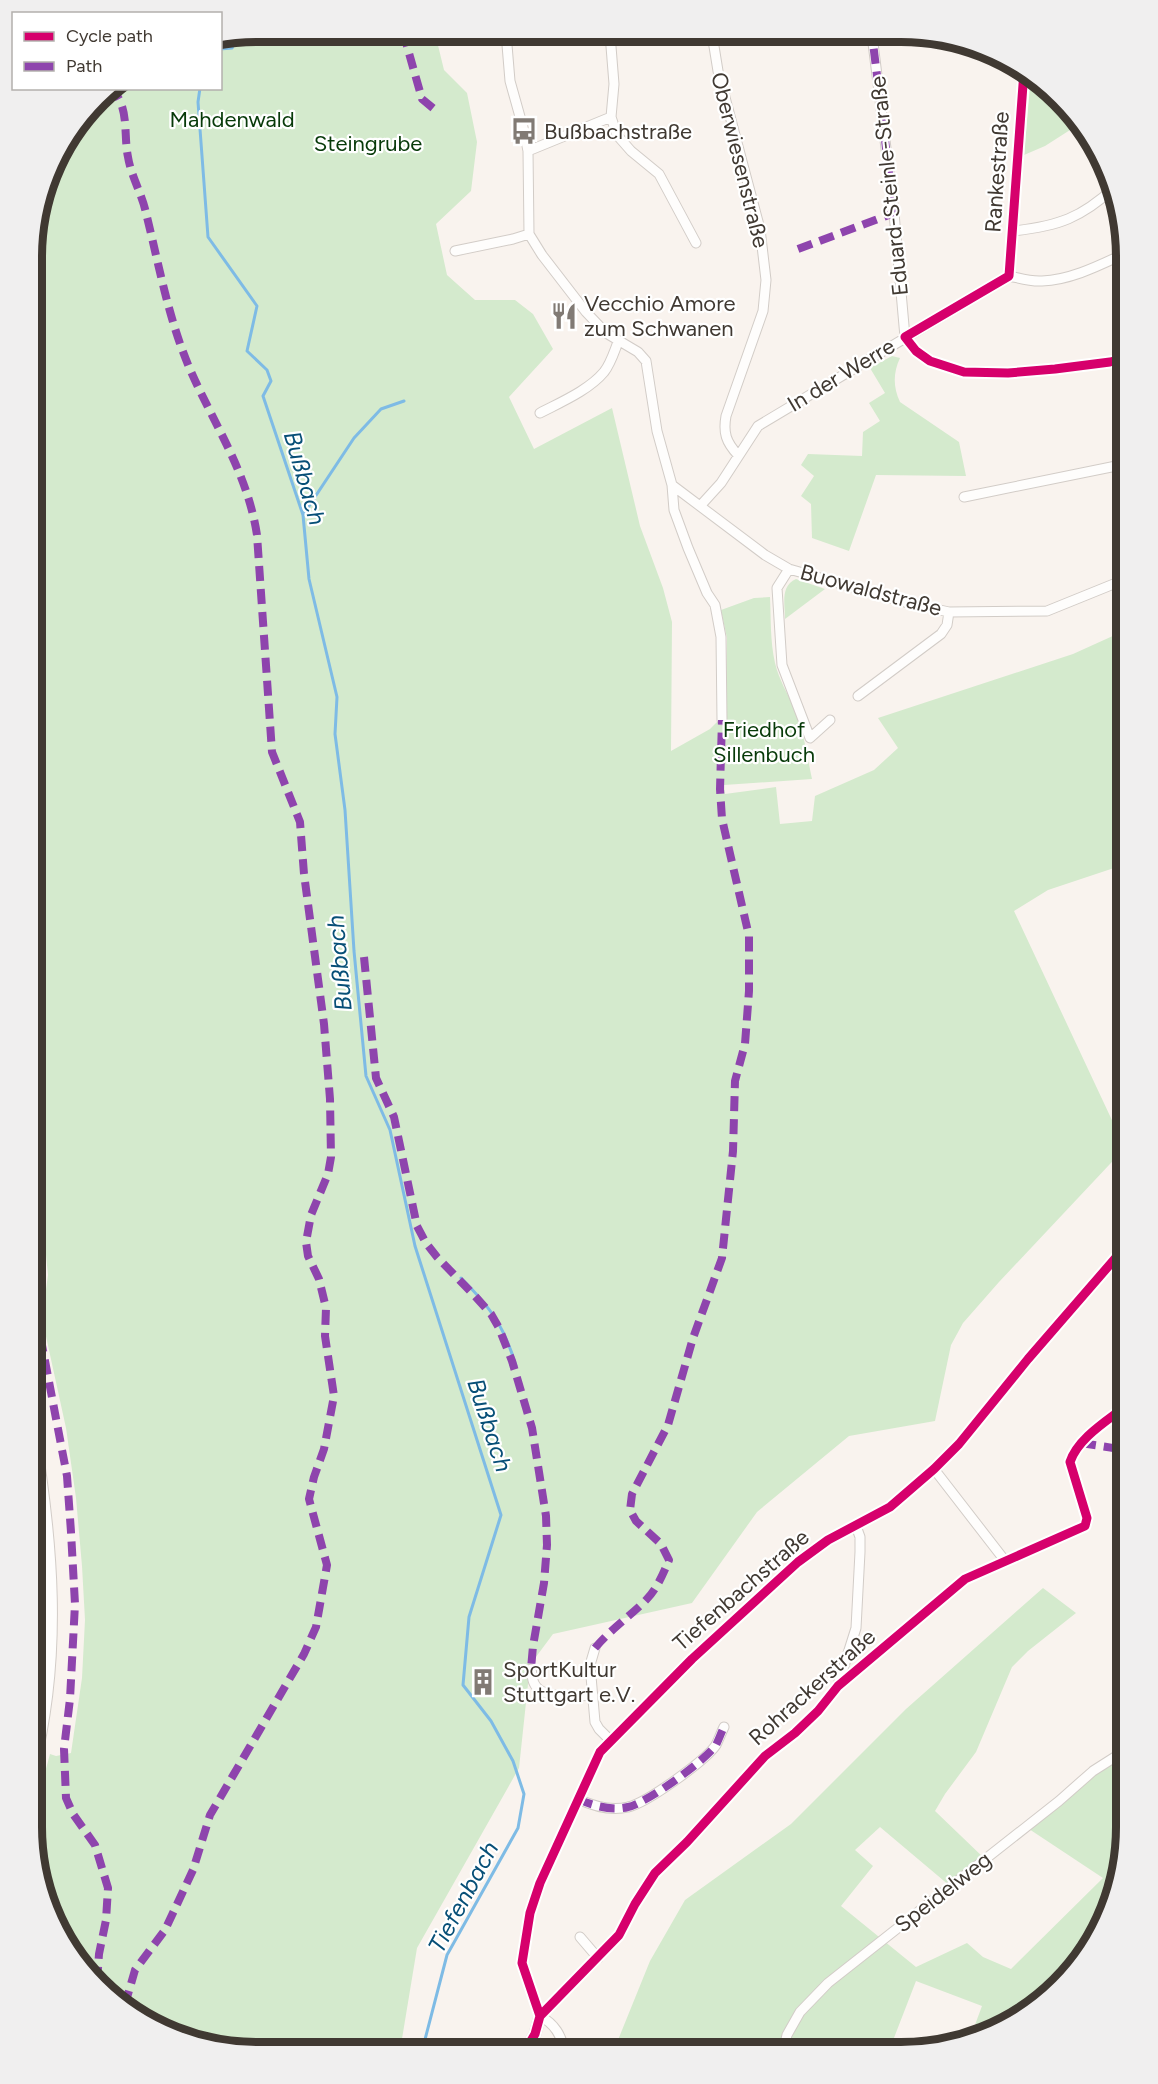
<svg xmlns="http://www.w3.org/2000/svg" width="1158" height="2084" viewBox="0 0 1158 2084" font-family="Figtree,sans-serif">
	<rect width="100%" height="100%" fill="#f9f3ee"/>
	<!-- green -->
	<path fill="#d4eacd" d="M257 32 435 33 444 70 467 93 477 142 471 191 436 224 447 275 475 300H515L533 314 553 349 509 397 534 449 612 408 640 526 663 588 672 622 671 751 710 729 726 713 727 638 721 610 754 598 770 597C771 619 770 641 775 663 779 680 788 694 795 710 804 732 807 756 812 779L724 785 725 794 776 787 780 824 812 821 815 796 874 770 898 748 878 718 1073 654 1126 630V864L1048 890 1014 911 1125 1148 999 1282 963 1323 951 1345 935 1421 849 1436 757 1512 692 1603 553 1634 530 1665 519 1768 417 1948 400 2051H227L170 2035 119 2006 70 1953 44 1900 32 1827V1817L37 1802 50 1754 56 1756 71 1753 82 1678 85 1620 82 1566 76 1498 66 1428 42 1318 48 1275 46 1255 32 1197 33 228 55 157 107 89 220 88 221 39Z
		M1031 75 1049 87 1081 123 1045 146 1024 155Z
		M892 356 900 358C893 373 893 387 900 402L959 442 966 476 876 475 849 551 812 538 811 504 801 496 814 476 801 465 808 454 862 456 863 432 880 421 869 403 885 393 870 368Z
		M796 579 825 589 785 619C785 604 780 586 796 579Z
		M32 1522C39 1589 44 1658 32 1725Z
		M1043 1588 1076 1613 1028 1651 1012 1667 976 1752 945 1794 935 1811 985 1859 950 1886 880 1827 855 1850 873 1866 841 1906 916 1967 967 1943 983 1957 1011 1969 1103 1878 1026 1827 1095 1772 1126 1751V1842L1114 1900 1080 1964 1038 2006 969 2041 982 2006 916 1981 892 2043 914 2050 901 2052H633L618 2040 650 1961 685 1900 791 1824 906 1709Z
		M1126 1658V1692L1121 1694 1119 1688 1125 1680 1114 1662Z"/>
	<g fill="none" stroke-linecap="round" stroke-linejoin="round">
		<!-- stream -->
		<path stroke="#7ebbe5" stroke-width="3" d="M220 49 232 48 238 35
			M200 88 198 102 208 237 257 306 247 351 267 370 271 381 263 396 303 515 309 579 337 697 335 734 345 810 354 951 366 1076 390 1130 415 1246 501 1515 469 1617 463 1685 491 1721 513 1761 524 1794 518 1828 447 1955 422 2051
			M303 515 354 438 381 409 404 401
			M461 1278C491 1308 504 1326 516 1366"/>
		<defs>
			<path id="minor" d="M506 33 510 81 524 131 528 151 529 234 542 255 586 312 606 333 638 352 646 361 657 431 672 485 674 510 688 548 707 593 715 605 721 637 722 720
				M610 34 614 84 611 117 617 135 631 151 659 174 696 243
				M712 34 718 71 760 229 766 280 763 311 726 416C723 433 726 442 738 455
				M872 35 894 213 905 337
				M528 151 611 117
				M1013 231C1059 226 1081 218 1115 187
				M455 251 513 239 529 234
				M1009 276 1024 71
				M1009 276C1019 278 1031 282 1042 281 1071 280 1100 265 1126 253
				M905 337 916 351 930 361 964 372 1008 373 1055 369 1110 362 1126 358
				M540 413C561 402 589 390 604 372 611 363 614 352 618 342
				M672 485 765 555 789 569 908 603 949 612 1047 611 1126 579
				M964 497 1126 464
				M701 505 721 483 758 426 1009 276
				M789 569 777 588 782 665 810 738 830 720
				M858 696 941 634 947 625 949 612
				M934 1469 1006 1562
				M595 1648 590 1665 595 1722 599 1729 610 1740
				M531 1669C532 1673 532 1679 534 1683 541 1700 578 1696 593 1695
				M838 1685 856 1628 860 1552V1537L856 1526
				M578 1799C593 1806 612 1811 628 1807 647 1803 706 1760 716 1745 719 1739 721 1733 724 1727
				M580 1937 598 1958
				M540 2016 522 1963 530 1913 540 1883 600 1752 692 1659 798 1562 828 1540 890 1507 934 1469 959 1444 1028 1359 1126 1246
				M540 2016 619 1935 635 1904 655 1873 687 1842 765 1756 795 1733 818 1711 838 1686 965 1579 1085 1526 1087 1518 1070 1462C1078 1438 1107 1421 1126 1406
				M540 2016C555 2024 561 2035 565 2052
				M783 2052 787 2035 800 2012 828 1983 1059 1801 1093 1771 1126 1750"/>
			<path id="tertiary" d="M525 2051 535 2034 540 2016"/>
			<path id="secondary" d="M32 1770C62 1656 52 1540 32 1425"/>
		</defs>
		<!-- minor casing -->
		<use href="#minor" stroke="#d2ccc7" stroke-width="11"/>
		<!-- tertiary casing -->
		<use href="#tertiary" stroke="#d2ccc7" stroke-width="13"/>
		<!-- secondary casing -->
		<use href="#secondary" stroke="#d2ccc7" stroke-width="14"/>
		<!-- minor -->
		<use href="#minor" stroke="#fefdfc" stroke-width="9"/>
		<!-- tertiary -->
		<use href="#tertiary" stroke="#fefdfc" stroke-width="10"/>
		<!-- secondary -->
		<use href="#secondary" stroke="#fefdfc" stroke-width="12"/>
		<!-- quiet -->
		<path stroke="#8e44ad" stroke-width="8" stroke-dasharray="15 8" stroke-linecap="butt" d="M403 32 422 99 434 109
			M109 88C112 91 117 95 119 99 128 116 124 138 128 157 131 176 142 194 146 213 159 265 168 317 189 367 214 425 247 471 257 535L272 752 300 822 304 874 324 1024 330 1099 331 1157 328 1174 311 1215 306 1242 308 1256 319 1279 326 1308 325 1336 334 1396 324 1449 314 1477 309 1499 327 1565 316 1627 304 1654 210 1815 193 1870 165 1930 135 1970 124 2008
			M798 249 894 213 872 35
			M364 957 376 1078 394 1117 417 1226 426 1243 437 1257 474 1295 491 1314 499 1328 512 1361 532 1428 546 1516 547 1545 544 1583 533 1646 531 1669
			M32 1223 39 1277 37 1319 67 1476 71 1532 75 1604 70 1699 64 1749 66 1798 73 1814 95 1845 108 1888 106 1920 99 1954 97 1982
			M1081 1443 1126 1450
			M595 1648C610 1630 629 1617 646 1600 657 1589 663 1574 669 1560L661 1544 636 1521 630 1510 632 1494 668 1425 693 1338 722 1258 733 1151 735 1081 745 1044 749 991V936L722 819 720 789 722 720
			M578 1799C593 1806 612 1811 628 1807 647 1803 706 1760 716 1745 719 1739 721 1733 724 1727"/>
		<defs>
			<path id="cycleway" d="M1024 71 1009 276 905 337 916 351 930 361 964 372 1008 373 1055 369 1110 362 1126 358
				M540 2016 522 1963 530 1913 540 1883 600 1752 692 1659 798 1562 828 1540 890 1507 934 1469 959 1444 1028 1359 1126 1246
				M525 2051 535 2034 540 2016 619 1935 635 1904 655 1873 687 1842 765 1756 795 1733 818 1711 838 1686 965 1579 1085 1526 1087 1518 1070 1462C1078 1438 1107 1421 1126 1406"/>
		</defs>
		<!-- cycleway casing -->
		<use href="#cycleway" stroke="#fff" stroke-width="13"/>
		<!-- cycleway -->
		<use href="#cycleway" stroke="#d6006c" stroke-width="9"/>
	</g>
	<!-- icons -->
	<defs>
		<symbol id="bus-bare" viewBox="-9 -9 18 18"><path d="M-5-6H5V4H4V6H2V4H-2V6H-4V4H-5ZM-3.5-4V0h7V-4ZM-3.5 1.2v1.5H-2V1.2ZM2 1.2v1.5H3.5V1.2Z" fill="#817a74" stroke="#fff" stroke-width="2.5" paint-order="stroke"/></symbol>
		<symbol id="restaurant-bare" viewBox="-9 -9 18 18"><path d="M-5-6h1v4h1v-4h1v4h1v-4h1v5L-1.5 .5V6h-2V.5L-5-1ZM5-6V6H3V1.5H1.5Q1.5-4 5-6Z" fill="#817a74" stroke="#fff" stroke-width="2.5" paint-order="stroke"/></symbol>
		<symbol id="building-bare" viewBox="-9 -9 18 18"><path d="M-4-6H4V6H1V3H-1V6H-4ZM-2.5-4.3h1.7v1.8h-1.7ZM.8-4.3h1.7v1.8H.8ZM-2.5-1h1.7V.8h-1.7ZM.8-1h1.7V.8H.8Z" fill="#817a74" stroke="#fff" stroke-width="2.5" paint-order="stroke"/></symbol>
	</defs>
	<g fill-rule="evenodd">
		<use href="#bus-bare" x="505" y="112" width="38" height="38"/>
		<use href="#restaurant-bare" x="545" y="297" width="38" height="38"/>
		<use href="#building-bare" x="464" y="1663" width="38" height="38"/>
	</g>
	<g text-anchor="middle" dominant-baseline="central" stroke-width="4.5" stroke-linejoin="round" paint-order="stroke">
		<!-- park labels -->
		<g font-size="22" fill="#073a09" stroke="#fff">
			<text x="232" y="119">Mahdenwald</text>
			<text x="368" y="143">Steingrube</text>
			<text x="764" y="729">Friedhof<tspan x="764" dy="25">Sillenbuch</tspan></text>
		</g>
		<!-- poi labels -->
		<g font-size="22" fill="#403932" stroke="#fff" text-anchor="start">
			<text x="544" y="131">Bußbachstraße</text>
			<text x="584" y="303">Vecchio Amore<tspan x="584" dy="25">zum Schwanen</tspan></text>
			<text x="503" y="1669">SportKultur<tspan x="503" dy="25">Stuttgart e.V.</tspan></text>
		</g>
		<!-- street labels -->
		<g font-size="22" fill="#403932" stroke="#fff">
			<text transform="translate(740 160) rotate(76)">Oberwiesenstraße</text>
			<text transform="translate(997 172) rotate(-86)">Rankestraße</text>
			<text transform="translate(889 186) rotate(-96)">Eduard-Steinle-Straße</text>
			<text transform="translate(841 375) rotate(-31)">In der Werre</text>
			<text transform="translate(871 590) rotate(15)">Buowaldstraße</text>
			<text transform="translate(741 1590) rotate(-41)">Tiefenbachstraße</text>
			<text transform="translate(812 1687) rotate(-42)">Rohrackerstraße</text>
			<text transform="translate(943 1892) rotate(-38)">Speidelweg</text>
		</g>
		<!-- water labels -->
		<g font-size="24" font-style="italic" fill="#074f77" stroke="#fff">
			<text transform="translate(305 478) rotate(74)">Bußbach</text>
			<text transform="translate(339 963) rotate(-95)">Bußbach</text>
			<text transform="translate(490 1425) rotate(72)">Bußbach</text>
			<text transform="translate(463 1897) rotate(-62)">Tiefenbach</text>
		</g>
	</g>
	<!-- crop -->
	<path d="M0 0H1158V2084H0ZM257 42H901A215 215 0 0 1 1116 257V1827A215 215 0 0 1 901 2042H257A215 215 0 0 1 42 1827V257A215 215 0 0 1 257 42Z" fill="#f0efef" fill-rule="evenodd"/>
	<path fill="none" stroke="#403932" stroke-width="8" d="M257 42H901A215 215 0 0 1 1116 257V1827A215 215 0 0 1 901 2042H257A215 215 0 0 1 42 1827V257A215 215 0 0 1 257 42Z"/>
	<!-- legend -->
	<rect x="12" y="12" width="210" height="78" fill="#ffffff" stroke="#b3b0ad" stroke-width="1.5"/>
	<rect x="24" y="32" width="30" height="9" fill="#d6006c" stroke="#b3b0ad" stroke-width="1.5"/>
	<text x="66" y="42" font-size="18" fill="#403932">Cycle path</text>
	<rect x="24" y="62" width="30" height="9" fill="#8e44ad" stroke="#b3b0ad" stroke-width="1.5"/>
	<text x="66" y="72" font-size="18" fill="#403932">Path</text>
</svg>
